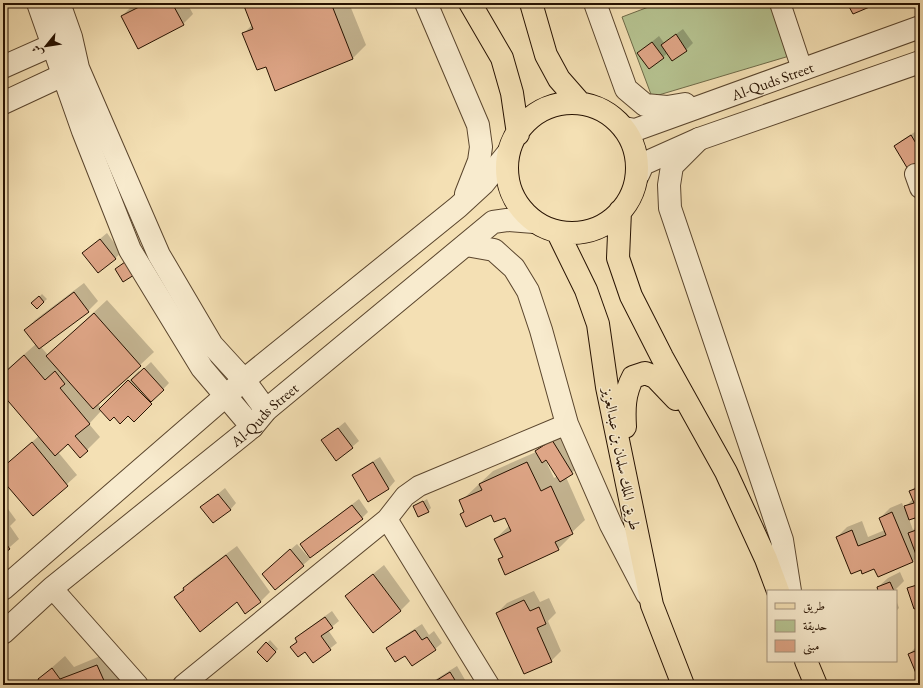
<svg xmlns="http://www.w3.org/2000/svg" width="923" height="688" viewBox="0 0 923 688" font-family="'EB Garamond',Amiri,serif">
	<rect width="100%" height="100%" fill="#f4e0b4"/>
	<filter id="stains"><feTurbulence type="fractalNoise" baseFrequency=".005" numOctaves="4"/><feColorMatrix values="0 0 0 0 .2 0 0 0 0 .09 0 0 0 0 .02 0 0 0 .5 -.17"/></filter>
	<radialGradient id="worn" r=".72"><stop offset=".6" stop-color="#630" stop-opacity="0"/><stop offset="1" stop-color="#630" stop-opacity=".3"/></radialGradient>
	<!-- green -->
	<path fill="#b6c391" stroke="#6e6a48" d="M659 3H777L796 54 652 97 622 17Z"/>
	<!-- shadow -->
	<path fill="#0003" fill-rule="evenodd" d="M139 3H187L193 14 183 24 122 16 132 6Z
		M248 3H349L366 45 353 58 276 89 266 65 243 34 252 25 245 6Z
		M683 29 693 43 686 50 668 53 663 57 638 53 659 36 664 43Z
		M918 130 920 132V163L895 146 902 140Z
		M107 233 121 252 115 259 83 253Z
		M84 283 98 301 88 311 41 347 48 355 107 300 154 352 98 404 101 408 139 371 140 372 151 362 169 383 134 420 128 415H114L101 411 89 424 100 437 87 450 68 443 58 452 77 475 33 515 3 479V467L39 436 3 394V373L36 344 25 330 35 320Z
		M42 294 47 299 37 308 33 303Z
		M3 399 8 406 3 411Z
		M345 422 359 441 352 447 322 441Z
		M559 435 579 467 566 477 585 520 570 534 571 536 558 549 499 560 503 556 495 539 509 526 505 516 492 514H461L465 510 461 501 493 471 536 452 542 445ZM544 457 558 476 554 478Z
		M380 457 395 481 389 488 368 500 353 476 360 469Z
		M920 482V559L919 555 913 561 861 569 837 537 847 527 862 521 868 537 885 530 880 518 890 508 902 503 904 508 913 499 910 492ZM916 517 919 524 913 530 909 519Z
		M225 488 236 503 230 510 202 507Z
		M359 499 368 512 362 518 301 544Z
		M427 499 431 508 428 511 414 507Z
		M3 502 16 520 10 526 19 539 3 553Z
		M297 544 310 559 303 565 270 567Z
		M237 546 270 592 260 602 175 597 194 578Z
		M384 565 410 601 400 611 346 596Z
		M900 572 904 581 894 591H877L879 590 878 587 888 578Z
		M920 582V606L908 589Z
		M534 591 540 602 549 598 556 613 548 621 561 651 551 661 497 613 507 603Z
		M896 600 899 608 896 611Z
		M332 611 339 621 328 630 337 643 313 662 305 651 292 647 303 632Z
		M422 624 429 635 434 631 442 643 435 649 406 654 388 648 394 642Z
		M270 640 278 649 267 660 258 652Z
		M920 643V681L909 654Z
		M110 652 144 685H41L39 679 65 656 74 667Z
		M457 666 468 685H427Z"/>
	<!-- building -->
	<path fill="#dea586" stroke="#261100" d="M147 3H172L184 25 138 49 121 16Z
		M252 3H331L353 59 275 91 266 67 257 70 242 33 253 29 244 6Z
		M847 3H879L853 14Z
		M676 34 687 51 672 61 661 45Z
		M652 42 664 58 649 69 637 53Z
		M911 135 920 150V164L909 171 894 146Z
		M100 239 116 259 98 273 82 253Z
		M125 262 134 275 123 282 115 269Z
		M74 292 89 312 39 349 24 330Z
		M39 296 44 302 37 309 31 303Z
		M94 313 141 366 93 409 46 356Z
		M24 355 45 380 55 371 65 384 60 388 90 424 75 436 88 451 80 458 68 444 55 456 3 395V374Z
		M144 368 164 390 151 402 131 380Z
		M128 380 152 404 134 422 128 416 120 424 114 417 110 421 99 409Z
		M338 428 353 448 336 461 321 440Z
		M552 440 573 474 560 482 546 460 542 463 535 451Z
		M32 442 68 486 33 516 3 481V467Z
		M373 462 389 489 368 502 352 475Z
		M527 462 541 491 551 486 573 534 555 542 559 550 505 575 498 559 503 557 494 539 511 531 505 518 494 522 491 515 466 527 460 514 464 512 459 500 482 490 479 484Z
		M920 487V560H918L908 533 919 529 915 518 909 520 904 506 914 503 909 491Z
		M218 494 231 510 213 523 200 507Z
		M423 501 429 512 418 517 413 506Z
		M352 505 363 519 310 558 300 544Z
		M892 512 913 562 878 577 874 569 862 574 861 570 851 574 836 537 852 530 858 546 886 535 879 518Z
		M3 525 7 530 3 533Z
		M3 540 10 549 3 554Z
		M290 549 304 566 275 590 262 574Z
		M226 555 261 602 245 614 237 602 200 632 174 597 184 590 183 588Z
		M373 574 401 611 373 633 345 596Z
		M890 582 894 591H878L877 587Z
		M917 585 920 593V607L914 609 907 588Z
		M524 600 530 611 539 607 546 624 537 628 552 662 524 674 496 613Z
		M325 617 333 628 321 636 331 650 313 663 305 652 298 657 290 647 297 642 295 638Z
		M415 630 422 640 427 637 436 650 412 666 405 656 395 662 386 648Z
		M266 642 276 652 267 662 257 652Z
		M920 649V683L908 654Z
		M97 665 106 685H40L38 679 52 668 60 679Z
		M450 672 458 685H429Z"/>
	<g fill="none" stroke-linecap="round" stroke-linejoin="round">
		<defs>
			<path id="minor" d="M780 3 802 69
				M915 174 920 188
				M387 519 489 685
				M52 588 138 685
				M183 685 387 519 405 496 419 486 567 424"/>
			<g id="tertiary">
				<path d="M38 3 83 131 130 250 202 368 252 427"/>
				<path d="M59 3 71 37 78 68 159 255 212 345 244 380 266 410"/>
				<path d="M426 3 478 125 481 147 479 161 466 194"/>
				<path d="M595 3 626 89 645 105 667 107 685 104"/>
				<path d="M3 67 66 39"/>
				<path d="M3 103 76 69"/>
				<path id="s1" d="M624 128 635 130 920 27"/>
				<path d="M699 139 672 166 669 185 670 208 782 540 790 591"/>
				<path d="M638 175 643 164 699 139 920 62"/>
				<path d="M466 245 494 250 514 268 528 291 541 330 567 424 611 525 647 594"/>
				<path d="M3 589 244 380 458 207 483 184 508 153"/>
				<path id="s2" d="M3 633 52 588 252 427 266 410 493 222 507 220 534 222"/>
			</g>
			<path id="primary" d="M470 3 502 58 512 93 518 134
				M531 3 546 55 559 79 580 103
				M507 168a65 65 0 1 1 130 0a65 65 0 1 1-130 0Z
				M620 211 618 258 631 296 662 357 726 472 766 559 778 591
				M559 235 586 290 598 324 607 387 652 605 683 685
				M625 427C624 409 624 394 633 377L645 373 655 377 676 399
				M806 661 816 685"/>
		</defs>
		<!-- minor casing -->
		<use href="#minor" stroke="#5a452d" stroke-width="22"/>
		<!-- tertiary casing -->
		<use href="#tertiary" stroke="#5a452d" stroke-width="24"/>
		<!-- primary casing -->
		<use href="#primary" stroke="#261100" stroke-width="24"/>
		<!-- minor -->
		<use href="#minor" stroke="#f8ebce" stroke-width="20"/>
		<!-- tertiary -->
		<use href="#tertiary" stroke="#f8ebce" stroke-width="22"/>
		<!-- primary -->
		<use href="#primary" stroke="#f4e0b4" stroke-width="22"/>
	</g>
	<g text-anchor="middle" dominant-baseline="central" stroke-width="3" stroke-linejoin="round" paint-order="stroke">
		<!-- street labels -->
		<g font-size="15" fill="#261100" stroke="#f8ebce">
			<text stroke="none"><textPath href="#s1" startOffset="157">Al-Quds Street</textPath></text>
			<text stroke="none"><textPath href="#s2" startOffset="341">Al-Quds Street</textPath></text>
			<text transform="translate(622 459) rotate(79)">طريق الملك سلمان بن عبدالعزيز</text>
		</g>
	</g>
	<!-- margin -->
	<rect width="923" height="688" fill="none" stroke="#f4e0b4" stroke-width="16"/>
	<rect x="4" y="4" width="915" height="680" fill="none" stroke="#261100" stroke-width="2"/>
	<rect x="8" y="8" width="907" height="672" fill="none" stroke="#261100"/>
	<!-- legend -->
	<rect x="767" y="590" width="130" height="72" fill="#f8ebce" stroke="#a4947c"/>
	<rect x="775" y="603" width="20" height="6" fill="#f4e0b4" stroke="#a4947c"/>
	<text x="803" y="610" font-size="12" fill="#261100">طريق</text>
	<rect x="775" y="620" width="20" height="12" fill="#b6c391" stroke="#a4947c"/>
	<text x="803" y="630" font-size="12" fill="#261100">حديقة</text>
	<rect x="775" y="640" width="20" height="12" fill="#dea586" stroke="#a4947c"/>
	<text x="803" y="650" font-size="12" fill="#261100">مبنى</text>
	<!-- north arrow -->
	<g transform="translate(46 46) rotate(240)" stroke="#f8ebce" stroke-width="3" paint-order="stroke">
	<path d="M0-3L7 15L0 10L-7 15Z" fill="#261100"/>
	<text y="-6" font-size="11" font-weight="bold" text-anchor="middle" fill="#261100">ش</text>
	</g>
	<rect width="100%" height="100%" filter="url(#stains)"/>
	<rect width="100%" height="100%" fill="url(#worn)"/>
</svg>
